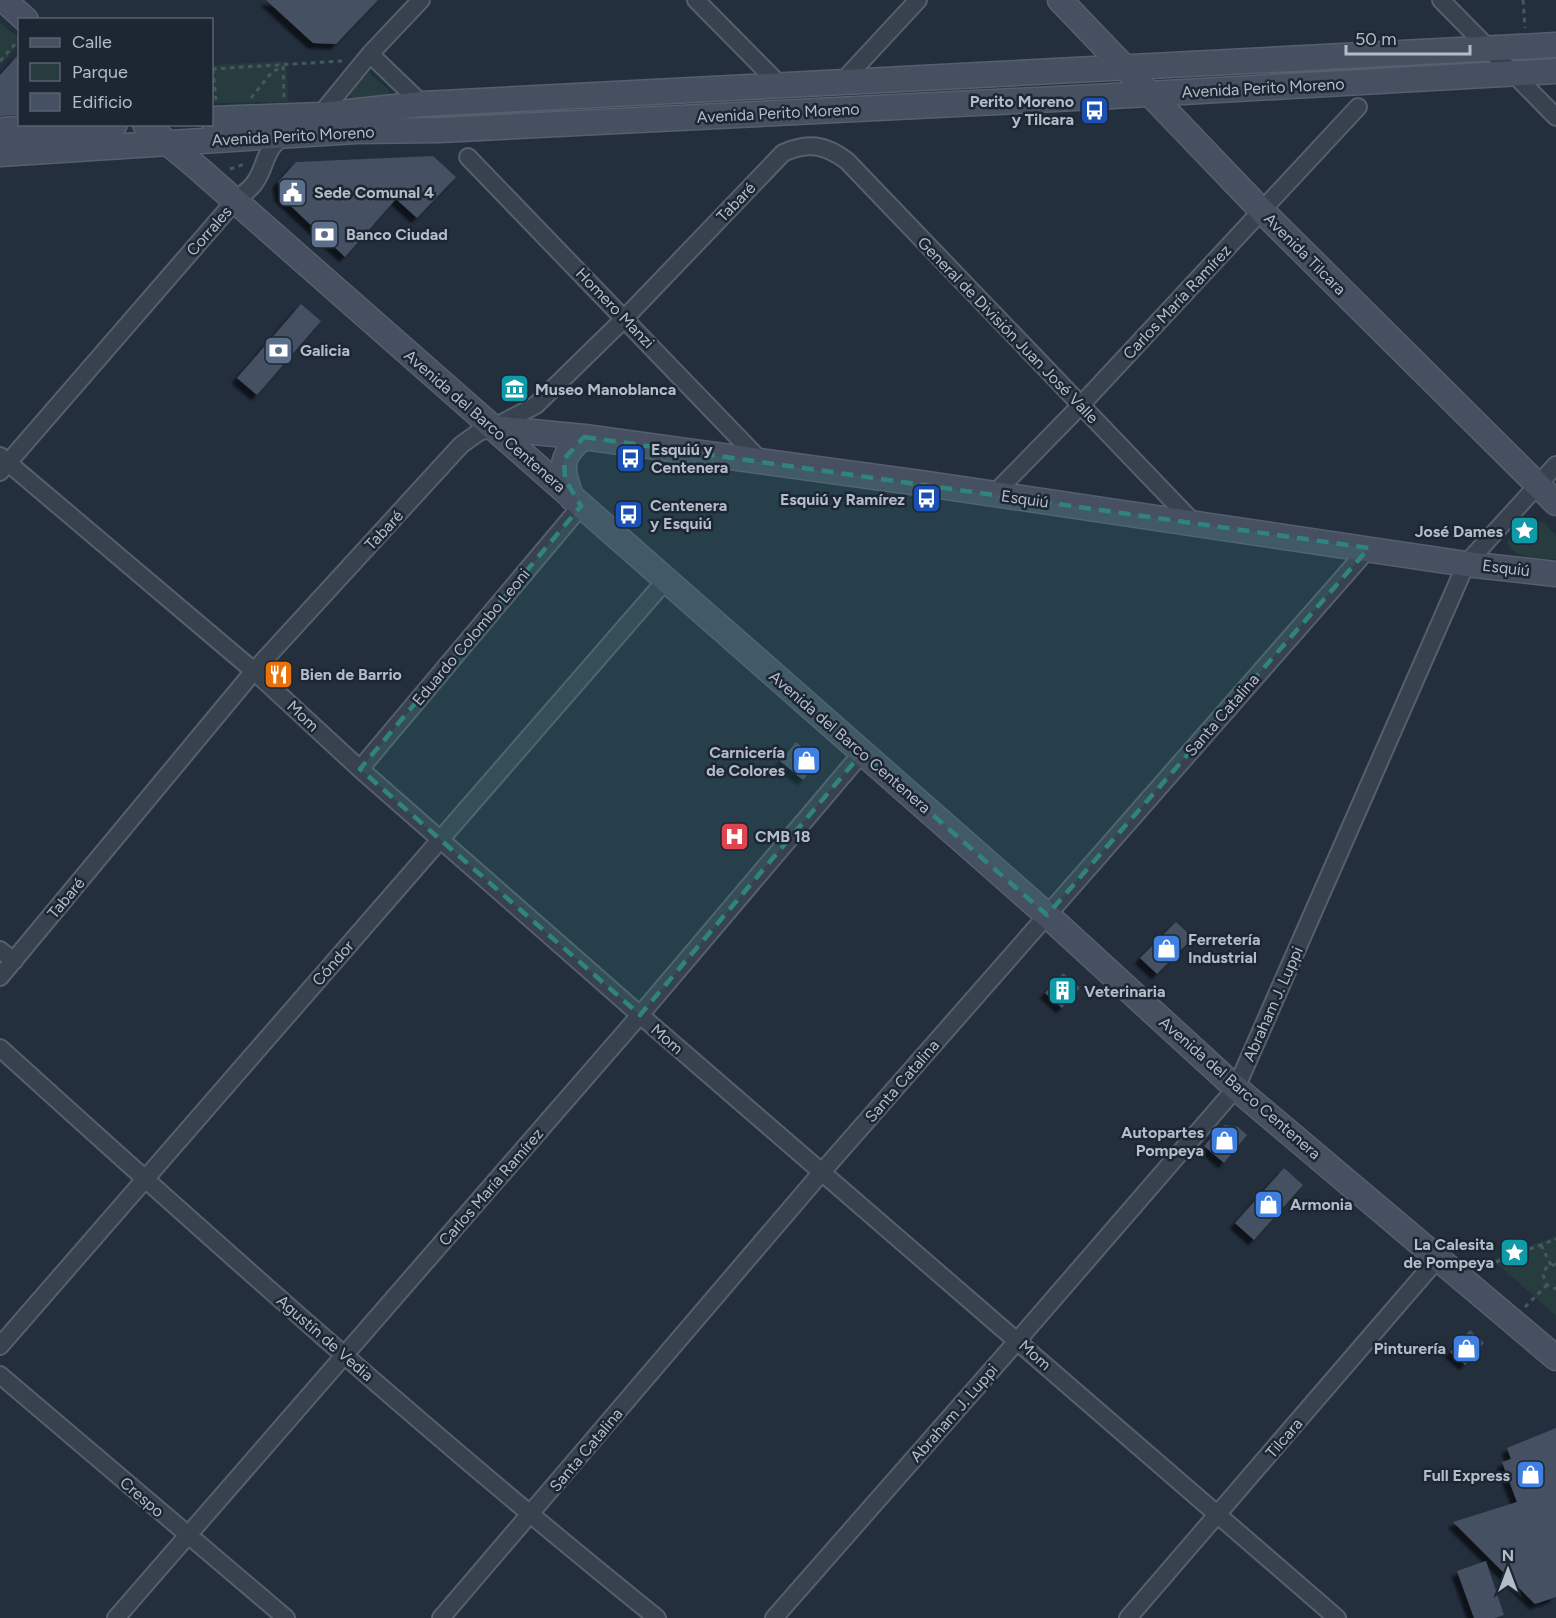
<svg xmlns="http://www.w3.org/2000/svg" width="1556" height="1618" viewBox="0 0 1556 1618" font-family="Figtree,sans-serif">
	<defs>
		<filter id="shadow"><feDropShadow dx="-5.5" dy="5.5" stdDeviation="1.5" flood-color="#0009"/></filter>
	</defs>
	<rect width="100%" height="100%" fill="#242f3e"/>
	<!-- green -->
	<path fill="#263c3f" d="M0 23 20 39 19 44 0 66Z
		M287 61 288 102 212 103V65Z
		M362 72H368L389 90V96L355 99 350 96 349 87Z
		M1533 520 1544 523 1556 535V559L1552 560C1535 557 1515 559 1507 543 1513 530 1520 525 1533 520Z
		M1556 1236V1316L1493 1260Z"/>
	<!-- building -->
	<path fill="#455162" filter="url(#shadow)" d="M266 0H378L336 44 313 43Z
		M20 53V115L0 116V75Z
		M433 156 456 177 417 218 396 199 345 257 280 196 278 182 296 162Z
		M301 304 321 321 257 395 237 378Z
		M796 742 819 761 803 780 780 761Z
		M1176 922 1193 938 1157 974 1140 958Z
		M1063 973 1080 988 1062 1008 1045 993Z
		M1225 1125 1238 1127 1247 1135 1224 1163 1204 1146 1219 1129Z
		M1284 1168 1303 1185 1254 1240 1235 1223Z
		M1470 1330 1484 1343 1465 1365 1450 1352Z
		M1556 1428V1597L1535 1604 1453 1522 1517 1502 1502 1462 1511 1459 1507 1448Z
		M1486 1561 1504 1615 1495 1618H1474L1457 1571Z"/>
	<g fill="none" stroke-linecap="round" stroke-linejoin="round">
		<defs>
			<path id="street" d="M696 0 781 86
				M1441 0 1556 117
				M370 54 422 104
				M842 82 918 0
				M315 117 320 115 370 54 421 0
				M468 157 761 461
				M0 456 254 671 360 769 640 1015 1337 1618
				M0 472 234 202C240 196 248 191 253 185 268 167 261 149 288 133
				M994 494 1080 406 1358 107
				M360 769 581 506
				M0 950 14 961
				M0 977 254 671 461 445 479 432 493 428 536 405 625 318 783 153C807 142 825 144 847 161L1193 522
				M0 1048C215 1243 431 1436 657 1618
				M0 1346 666 580
				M0 1375 286 1618
				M116 1618 640 1015 862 753
				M441 1618 821 1173 1369 548
				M774 1618 1018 1340 1236 1088 1466 564 1556 465
				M1128 1618 1439 1257"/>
			<path id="secondary" d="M4 0 26 20
				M1060 0 1262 211 1556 503
				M212 119 320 115 422 104 1556 45
				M145 124 199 169 1047 915 1236 1088 1556 1358
				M0 130 115 124
				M0 154 356 131 440 130 1095 97 1556 71
				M493 428 584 437 927 484 1466 564 1556 574
				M572 498C561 470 558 456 584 437"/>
		</defs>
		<!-- street casing -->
		<use href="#street" stroke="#565f6c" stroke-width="20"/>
		<!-- secondary casing -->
		<use href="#secondary" stroke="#565f6c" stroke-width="27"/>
		<!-- path -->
		<path stroke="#44595c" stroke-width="3" stroke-dasharray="4.5 4.5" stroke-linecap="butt" d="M1523 0 1525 28
			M0 61 16 43
			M283 66 284 97
			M212 69 342 61
			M213 69 216 100
			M251 98 272 72 282 67
			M230 169 242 165 247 166
			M1541 1245 1551 1265
			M1496 1262 1556 1239
			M1556 1264 1546 1268 1543 1275 1547 1285 1556 1289
			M1525 1307 1547 1285"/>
		<!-- street -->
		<use href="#street" stroke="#38414e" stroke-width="16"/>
		<!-- secondary -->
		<use href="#secondary" stroke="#465061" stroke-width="24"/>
	</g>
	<!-- marked area -->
	<path fill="#308480" fill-opacity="0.2" stroke="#308480" stroke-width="4.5" stroke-dasharray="12 8" stroke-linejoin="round" d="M584 437 1369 548 1047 915 862 753 640 1015 360 769 581 506 565 479 564 459Z"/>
	<!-- icons -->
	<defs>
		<symbol id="bus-square" viewBox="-11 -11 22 22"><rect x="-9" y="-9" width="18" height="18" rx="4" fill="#1a4fb4" stroke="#1d2633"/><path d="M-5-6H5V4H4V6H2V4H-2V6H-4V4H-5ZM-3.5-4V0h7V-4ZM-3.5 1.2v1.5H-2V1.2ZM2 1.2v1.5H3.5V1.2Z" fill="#fff"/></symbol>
		<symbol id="civic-square" viewBox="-11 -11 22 22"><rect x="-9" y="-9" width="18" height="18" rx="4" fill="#5c6f8a" stroke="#1d2633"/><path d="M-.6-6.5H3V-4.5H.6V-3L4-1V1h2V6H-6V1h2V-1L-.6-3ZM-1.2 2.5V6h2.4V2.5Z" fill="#fff"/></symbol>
		<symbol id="bank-square" viewBox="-11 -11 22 22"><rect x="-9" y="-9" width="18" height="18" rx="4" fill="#5c6f8a" stroke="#1d2633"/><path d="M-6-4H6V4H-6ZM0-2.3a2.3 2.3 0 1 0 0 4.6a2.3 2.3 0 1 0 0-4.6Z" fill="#fff"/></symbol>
		<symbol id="museum-square" viewBox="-11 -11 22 22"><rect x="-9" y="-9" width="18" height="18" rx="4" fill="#0f9aa8" stroke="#1d2633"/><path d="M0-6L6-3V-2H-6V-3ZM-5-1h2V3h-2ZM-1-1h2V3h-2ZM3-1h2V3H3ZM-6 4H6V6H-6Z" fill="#fff"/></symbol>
		<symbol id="sight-square" viewBox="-11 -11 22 22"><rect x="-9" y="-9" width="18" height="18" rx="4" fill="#0f9aa8" stroke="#1d2633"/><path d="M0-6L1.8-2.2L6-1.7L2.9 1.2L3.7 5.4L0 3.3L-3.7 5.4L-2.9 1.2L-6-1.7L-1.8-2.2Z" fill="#fff"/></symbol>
		<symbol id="restaurant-square" viewBox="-11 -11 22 22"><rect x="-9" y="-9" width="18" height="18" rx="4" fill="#e8710a" stroke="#1d2633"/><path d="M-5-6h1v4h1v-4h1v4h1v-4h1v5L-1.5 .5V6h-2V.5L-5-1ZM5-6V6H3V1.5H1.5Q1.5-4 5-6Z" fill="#fff"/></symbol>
		<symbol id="shop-square" viewBox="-11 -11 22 22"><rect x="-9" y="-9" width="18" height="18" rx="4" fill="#3f7fe0" stroke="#1d2633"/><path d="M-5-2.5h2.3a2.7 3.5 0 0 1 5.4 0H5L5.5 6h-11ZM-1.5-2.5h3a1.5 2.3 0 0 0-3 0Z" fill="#fff"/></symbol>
		<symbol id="hospital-square" viewBox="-11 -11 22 22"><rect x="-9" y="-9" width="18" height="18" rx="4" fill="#e0444e" stroke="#1d2633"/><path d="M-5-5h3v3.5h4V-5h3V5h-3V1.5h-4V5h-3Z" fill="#fff"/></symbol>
		<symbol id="building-square" viewBox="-11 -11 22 22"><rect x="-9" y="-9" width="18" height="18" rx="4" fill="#0f9aa8" stroke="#1d2633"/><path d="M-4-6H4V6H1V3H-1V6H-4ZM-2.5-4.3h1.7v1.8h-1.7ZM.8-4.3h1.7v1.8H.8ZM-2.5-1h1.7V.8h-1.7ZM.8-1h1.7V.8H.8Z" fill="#fff"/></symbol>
	</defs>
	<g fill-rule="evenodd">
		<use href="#bus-square" x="1078" y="94" width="33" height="33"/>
		<use href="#civic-square" x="276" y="176" width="33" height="33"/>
		<use href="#bank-square" x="308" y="218" width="33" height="33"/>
		<use href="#bank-square" x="262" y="334" width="33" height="33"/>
		<use href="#museum-square" x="498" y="372" width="33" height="33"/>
		<use href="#bus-square" x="614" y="442" width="33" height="33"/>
		<use href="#bus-square" x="910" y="482" width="33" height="33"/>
		<use href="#bus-square" x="612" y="498" width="33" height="33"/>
		<use href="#sight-square" x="1508" y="514" width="33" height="33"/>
		<use href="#restaurant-square" x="262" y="658" width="33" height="33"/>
		<use href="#shop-square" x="790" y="744" width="33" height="33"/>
		<use href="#hospital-square" x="718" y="820" width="33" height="33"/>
		<use href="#shop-square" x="1150" y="932" width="33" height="33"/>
		<use href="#building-square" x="1046" y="974" width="33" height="33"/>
		<use href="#shop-square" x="1208" y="1124" width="33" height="33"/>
		<use href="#shop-square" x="1252" y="1188" width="33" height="33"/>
		<use href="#sight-square" x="1498" y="1236" width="33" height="33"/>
		<use href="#shop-square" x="1450" y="1332" width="33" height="33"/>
		<use href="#shop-square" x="1514" y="1458" width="33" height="33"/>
	</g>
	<g text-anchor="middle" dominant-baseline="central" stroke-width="5" stroke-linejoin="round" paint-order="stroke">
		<!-- street labels -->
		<g font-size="16" fill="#b4bcc9" stroke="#1d2633">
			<text transform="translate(1263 88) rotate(-3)">Avenida Perito Moreno</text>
			<text transform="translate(778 113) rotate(-3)">Avenida Perito Moreno</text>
			<text transform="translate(293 136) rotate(-3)">Avenida Perito Moreno</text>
			<text transform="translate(736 202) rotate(-46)">Tabaré</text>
			<text transform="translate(209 231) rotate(-49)">Corrales</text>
			<text transform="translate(1305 254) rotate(45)">Avenida Tilcara</text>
			<text transform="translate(1177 302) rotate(-47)">Carlos María Ramírez</text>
			<text transform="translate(615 308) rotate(46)">Homero Manzi</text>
			<text transform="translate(1008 330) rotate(46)">General de División Juan José Valle</text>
			<text transform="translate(485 421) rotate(41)">Avenida del Barco Centenera</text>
			<text transform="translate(1025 499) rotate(8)">Esquiú</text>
			<text transform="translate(384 530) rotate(-47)">Tabaré</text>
			<text transform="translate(1506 568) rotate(7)">Esquiú</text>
			<text transform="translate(471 637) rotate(-50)">Eduardo Colombo Leoni</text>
			<text transform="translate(1222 715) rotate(-49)">Santa Catalina</text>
			<text transform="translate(303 716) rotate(43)">Mom</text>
			<text transform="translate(850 742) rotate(41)">Avenida del Barco Centenera</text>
			<text transform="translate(66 898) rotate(-50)">Tabaré</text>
			<text transform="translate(333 963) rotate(-49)">Cóndor</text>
			<text transform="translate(1273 1004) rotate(-66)">Abraham J. Luppi</text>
			<text transform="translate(667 1039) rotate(41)">Mom</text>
			<text transform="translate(902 1081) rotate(-49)">Santa Catalina</text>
			<text transform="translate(1240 1088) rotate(41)">Avenida del Barco Centenera</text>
			<text transform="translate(491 1187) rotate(-49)">Carlos María Ramírez</text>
			<text transform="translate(325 1338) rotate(41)">Agustín de Vedia</text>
			<text transform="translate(1035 1355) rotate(41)">Mom</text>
			<text transform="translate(954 1413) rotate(-49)">Abraham J. Luppi</text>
			<text transform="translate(1284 1438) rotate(-49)">Tilcara</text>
			<text transform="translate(586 1450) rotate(-50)">Santa Catalina</text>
			<text transform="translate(142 1497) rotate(41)">Crespo</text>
		</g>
		<!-- poi labels -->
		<g font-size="16" font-weight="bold" fill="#b4bcc9" stroke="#1d2633" text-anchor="start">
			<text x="1074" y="101" text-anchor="end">Perito Moreno<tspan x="1074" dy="18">y Tilcara</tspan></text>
			<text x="314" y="192">Sede Comunal 4</text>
			<text x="346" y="234">Banco Ciudad</text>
			<text x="300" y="350">Galicia</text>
			<text x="535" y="389">Museo Manoblanca</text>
			<text x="651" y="449">Esquiú y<tspan x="651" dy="18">Centenera</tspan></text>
			<text x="905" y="499" text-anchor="end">Esquiú y Ramírez</text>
			<text x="650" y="505">Centenera<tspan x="650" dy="18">y Esquiú</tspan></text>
			<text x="1503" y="531" text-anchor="end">José Dames</text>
			<text x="300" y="674">Bien de Barrio</text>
			<text x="785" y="752" text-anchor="end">Carnicería<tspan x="785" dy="18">de Colores</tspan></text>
			<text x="755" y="836">CMB 18</text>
			<text x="1188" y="939">Ferretería<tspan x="1188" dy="18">Industrial</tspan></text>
			<text x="1084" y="991">Veterinaria</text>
			<text x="1204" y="1132" text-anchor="end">Autopartes<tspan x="1204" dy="18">Pompeya</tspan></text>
			<text x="1290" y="1204">Armonia</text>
			<text x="1494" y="1244" text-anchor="end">La Calesita<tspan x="1494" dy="18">de Pompeya</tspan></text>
			<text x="1446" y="1348" text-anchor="end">Pinturería</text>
			<text x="1510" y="1475" text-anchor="end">Full Express</text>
		</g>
	</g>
	<!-- legend -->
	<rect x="18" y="18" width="195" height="108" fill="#1d2633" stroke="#59626f" stroke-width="1.5"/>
	<rect x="30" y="38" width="30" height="9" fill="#465061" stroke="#59626f" stroke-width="1.5"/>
	<text x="72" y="48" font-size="18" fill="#b4bcc9">Calle</text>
	<rect x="30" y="63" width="30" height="18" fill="#263c3f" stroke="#59626f" stroke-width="1.5"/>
	<text x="72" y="78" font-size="18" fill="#b4bcc9">Parque</text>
	<rect x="30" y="93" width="30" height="18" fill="#455162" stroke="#59626f" stroke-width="1.5"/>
	<text x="72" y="108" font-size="18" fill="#b4bcc9">Edificio</text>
	<!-- north arrow -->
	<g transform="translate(1508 1570)" stroke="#1d2633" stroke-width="4.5" paint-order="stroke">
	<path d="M0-4.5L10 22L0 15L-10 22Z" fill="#b4bcc9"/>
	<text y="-9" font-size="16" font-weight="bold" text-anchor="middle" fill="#b4bcc9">N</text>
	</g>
	<!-- scale -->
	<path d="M1346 45v9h124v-9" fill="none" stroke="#b4bcc9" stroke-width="3"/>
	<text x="1355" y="45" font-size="18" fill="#b4bcc9" stroke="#1d2633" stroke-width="4.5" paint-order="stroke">50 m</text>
</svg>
